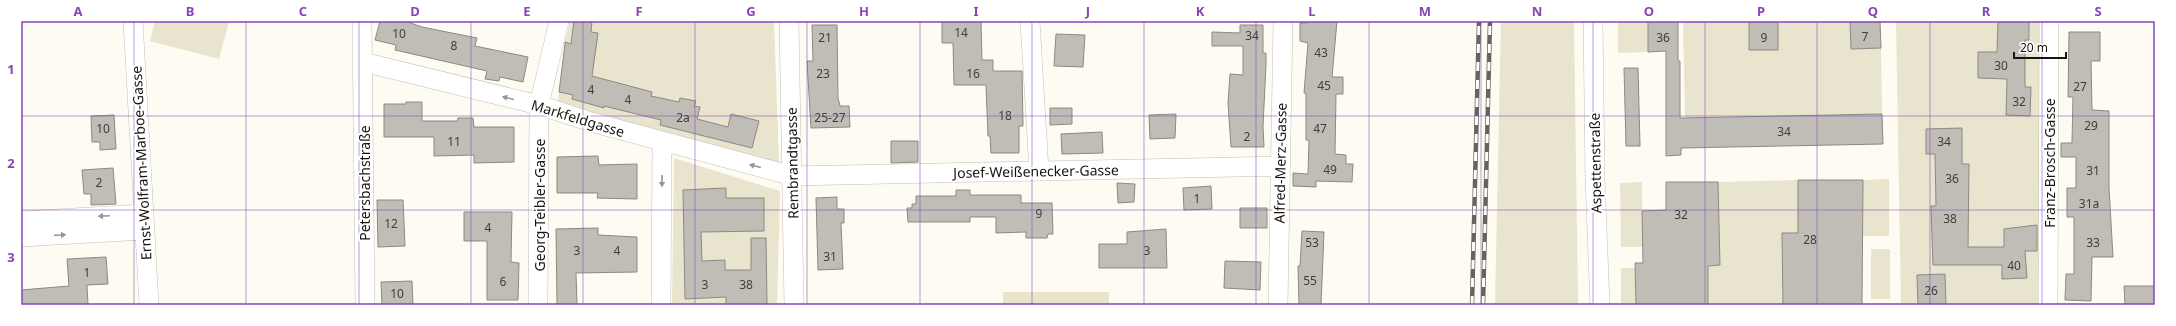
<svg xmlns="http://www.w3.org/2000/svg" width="2176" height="326" viewBox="0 0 2176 326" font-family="'Noto Sans',sans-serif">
	<rect width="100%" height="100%" fill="#fdfbf2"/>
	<!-- green -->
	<path fill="#e9e4ce" d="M155 21H229L219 59 150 41Z
		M570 21H774L779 164 558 103 565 42Z
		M1501 21H1574L1578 305H1495Z
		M1618 21H1648V52L1618 53Z
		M1683 21H1749V50H1778V21H1850L1851 49 1881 48 1882 114 1685 117Z
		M1896 21H2040V305H1901Z
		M674 158 780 191 777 305H672Z
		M1889 179V236H1863V180Z
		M1798 180V233H1782L1783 305H1708V266L1720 265 1718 182Z
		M1642 182 1643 247H1621L1620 183Z
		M1871 249H1890V299H1871Z
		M1621 268H1635L1636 305H1621Z
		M1003 292H1109V305H1003Z"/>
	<!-- building -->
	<path fill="#bfbdb5" stroke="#8b8a81" d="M380 21H405L422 27 477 38 475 46 528 57 523 82 500 77 499 81 485 79 487 71 395 50 396 45 375 40Z
		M574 21H592L591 32 598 33 592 76 652 92 651 96 679 102 680 98 696 101 694 106 700 107 697 119 728 127 731 114 759 121 752 148 660 125 661 120 604 106V108L572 99 573 95 559 92 565 44V42L571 44Z
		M942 21H981L982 60H993V71H1022L1023 126H1019V153H991L990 136H988L986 85H954L953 43H942Z
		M1307 21H1337L1332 77H1343V94H1336L1335 154 1346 155V164H1353L1352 182 1316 181V187L1293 186V173L1308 174 1309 140H1306V93H1304L1308 43 1300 41V23H1307Z
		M1648 21H1678V61H1680V118L1882 114 1883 144 1681 148V155L1666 156V51L1648 52Z
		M1749 21H1778V50H1749Z
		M1850 21H1880L1881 48 1851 49Z
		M1998 21H2029V40H2025V87H2031L2030 116 2006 115 2007 79 1978 78V52H1997Z
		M812 25H837L838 98 840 106H849L850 127 811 128 807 61H813Z
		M1240 25H1263V53H1266V64L1263 126 1264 147H1231L1228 103 1230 74 1243 75V46H1212V32L1240 33Z
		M2069 32H2100V61H2091L2092 110 2109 111V188L2113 257H2092L2091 301 2065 300 2066 274H2074V217H2067V188H2076V157H2061V143H2072L2073 97H2068Z
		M1056 34 1085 35 1083 67 1054 66Z
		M1624 68H1638L1640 146H1626Z
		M406 102H422V121H457L458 118H473L474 127H514V162L474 163V155L434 156V137H384V104H406Z
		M1050 108H1072V124L1050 125Z
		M1176 114 1175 138 1150 139 1149 115Z
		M114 115 116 149 100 150V142H92L91 116Z
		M1962 128V164H1969L1968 247H2004V229L2037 225V251H2025L2027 278 2002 279V265H1933L1931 206H1936L1935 154H1926V129Z
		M1102 132 1103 153 1062 154 1061 134Z
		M891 141H918V162L891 163Z
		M598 156 599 165 637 164V199L597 198 598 193H557V157Z
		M113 168 116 204 91 205V194H84L82 170Z
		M1798 180H1863L1862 305H1783L1782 233H1798Z
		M1666 182H1718L1720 265 1708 266V305H1636L1635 263H1643L1642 211 1666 210Z
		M1117 183 1135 184 1134 202 1118 203Z
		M1211 186 1212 209 1184 210 1183 188Z
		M726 188V198H764V231L701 232 702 261 725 260V270H751V238H766L767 305H726V297L685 299 683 190Z
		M956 190H970V195H1021V203H1052L1053 234H1048L1047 238H1026V232L996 233V217H970V222H908L907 208H912V204H916V196H956Z
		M837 197V209H844V223H841L843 269 818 270 816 198Z
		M377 200H403L405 246 378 247Z
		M1240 208H1267V228H1240Z
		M464 212H512L511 262 519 263 518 300H487V241H464Z
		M598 228V235L637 237V272L576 273 577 305H557L556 229Z
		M1166 229 1167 268H1099V244H1127V232Z
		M1302 231 1324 232 1321 305H1299L1298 266H1300Z
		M106 257 108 284 87 285 88 305H21V290L69 286 67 259Z
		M1225 261 1261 262 1260 290 1224 288Z
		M1945 274 1946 305H1918L1917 275Z
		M412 281 413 305H382L381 282Z
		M2124 286H2155V305H2125Z"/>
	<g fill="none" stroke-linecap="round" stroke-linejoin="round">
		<defs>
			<path id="minor" d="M133 21 149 305
				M362 21 365 305
				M789 21 794 305
				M1030 21 1039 171
				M1593 21 1595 179 1600 305
				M363 62 539 105 591 122 793 176 1279 166
				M21 221 143 214
				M21 237 144 230
				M538 305 539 105 559 21
				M661 305 662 142
				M1278 305 1283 21
				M2048 305 2049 21"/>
		</defs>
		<!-- minor casing -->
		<use href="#minor" stroke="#c2c0b7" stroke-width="20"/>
		<!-- minor -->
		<use href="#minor" stroke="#fff" stroke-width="19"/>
		<defs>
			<path id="rail" d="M1472 305 1479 21
				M1483 305 1490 21"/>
		</defs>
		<!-- rail casing -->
		<use href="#rail" stroke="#65645f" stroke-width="4.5"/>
		<!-- rail -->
		<use href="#rail" stroke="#fff" stroke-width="3" stroke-dasharray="9" stroke-linecap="butt"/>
	</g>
	<!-- one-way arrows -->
	<defs><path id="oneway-solid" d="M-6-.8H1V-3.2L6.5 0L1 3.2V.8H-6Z"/></defs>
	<g fill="#969594">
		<use href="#oneway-solid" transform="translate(508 98) rotate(-166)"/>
		<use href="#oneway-solid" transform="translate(755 166) rotate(-165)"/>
		<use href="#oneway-solid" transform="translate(662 181) rotate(90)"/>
		<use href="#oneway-solid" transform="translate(104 216) rotate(177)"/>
		<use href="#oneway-solid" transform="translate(60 235) rotate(-3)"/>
	</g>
	<!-- grid -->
	<path fill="none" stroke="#8645ba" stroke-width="1" stroke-opacity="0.55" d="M134 21V305M246 21V305M359 21V305M471 21V305M583 21V305M695 21V305M807 21V305M920 21V305M1032 21V305M1144 21V305M1256 21V305M1369 21V305M1481 21V305M1593 21V305M1705 21V305M1817 21V305M1930 21V305M2042 21V305M21 116H2155M21 210H2155"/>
	<g text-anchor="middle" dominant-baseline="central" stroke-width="4" stroke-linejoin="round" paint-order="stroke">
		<!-- number labels -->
		<g font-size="12" fill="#403e3a">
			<text x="961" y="32">14</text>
			<text x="399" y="33">10</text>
			<text x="1252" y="35">34</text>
			<text x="1865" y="36">7</text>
			<text x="825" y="37">21</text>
			<text x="1663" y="37">36</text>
			<text x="1764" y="37">9</text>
			<text x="454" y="45">8</text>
			<text x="1321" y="52">43</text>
			<text x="2001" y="65">30</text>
			<text x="823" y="73">23</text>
			<text x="973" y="73">16</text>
			<text x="1324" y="85">45</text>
			<text x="2080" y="86">27</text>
			<text x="591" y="89">4</text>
			<text x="628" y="99">4</text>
			<text x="2019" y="101">32</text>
			<text x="1005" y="115">18</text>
			<text x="683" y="117">2a</text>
			<text x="830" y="117">25-27</text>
			<text x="2091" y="125">29</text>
			<text x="103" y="128">10</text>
			<text x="1320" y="128">47</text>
			<text x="1784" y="131">34</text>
			<text x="1247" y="136">2</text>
			<text x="454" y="141">11</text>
			<text x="1944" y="141">34</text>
			<text x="1330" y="169">49</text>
			<text x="2093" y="170">31</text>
			<text x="1952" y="178">36</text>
			<text x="99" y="182">2</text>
			<text x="1197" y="198">1</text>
			<text x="2089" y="203">31a</text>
			<text x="1039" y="213">9</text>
			<text x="1681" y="214">32</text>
			<text x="1950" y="218">38</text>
			<text x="391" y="223">12</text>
			<text x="488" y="227">4</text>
			<text x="1810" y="239">28</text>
			<text x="1312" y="242">53</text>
			<text x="2093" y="242">33</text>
			<text x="577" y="250">3</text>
			<text x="617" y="250">4</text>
			<text x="1147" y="250">3</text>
			<text x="830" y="256">31</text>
			<text x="2014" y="265">40</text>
			<text x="87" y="272">1</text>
			<text x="1310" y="280">55</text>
			<text x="503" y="281">6</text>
			<text x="705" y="284">3</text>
			<text x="746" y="284">38</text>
			<text x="1931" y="290">26</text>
			<text x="397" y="293">10</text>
		</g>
		<!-- street labels -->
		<g font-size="14" fill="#151411" stroke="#fff">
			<text transform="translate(578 118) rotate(17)">Markfeldgasse</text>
			<text transform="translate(141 163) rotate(-93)">Ernst-Wolfram-Marboe-Gasse</text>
			<text transform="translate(792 163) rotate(-91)">Rembrandtgasse</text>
			<text transform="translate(1280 163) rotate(-89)">Alfred-Merz-Gasse</text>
			<text transform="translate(1595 163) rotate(-91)">Aspettenstraße</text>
			<text transform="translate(2049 163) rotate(-90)">Franz-Brosch-Gasse</text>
			<text transform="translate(1036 171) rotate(-1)">Josef-Weißenecker-Gasse</text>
			<text transform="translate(364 183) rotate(-90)">Petersbachstraße</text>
			<text transform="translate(539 205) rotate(-90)">Georg-Teibler-Gasse</text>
		</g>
	</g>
	<!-- border -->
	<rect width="2176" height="326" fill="none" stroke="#ffffff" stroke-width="44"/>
	<!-- scale -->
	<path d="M2014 52v6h52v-6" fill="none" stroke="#151411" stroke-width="2"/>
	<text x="2020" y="52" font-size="12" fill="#151411" stroke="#ffffff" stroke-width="3" paint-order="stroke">20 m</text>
	<rect x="22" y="22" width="2132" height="282" fill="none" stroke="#8645ba" stroke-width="1.5"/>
	<g font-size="13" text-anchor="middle" font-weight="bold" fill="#8645ba">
		<text x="78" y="16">A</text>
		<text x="190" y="16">B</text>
		<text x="303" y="16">C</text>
		<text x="415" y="16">D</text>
		<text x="527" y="16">E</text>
		<text x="639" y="16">F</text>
		<text x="751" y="16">G</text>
		<text x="864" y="16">H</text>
		<text x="976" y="16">I</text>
		<text x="1088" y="16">J</text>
		<text x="1200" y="16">K</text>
		<text x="1312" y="16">L</text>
		<text x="1425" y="16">M</text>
		<text x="1537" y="16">N</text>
		<text x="1649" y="16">O</text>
		<text x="1761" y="16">P</text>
		<text x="1873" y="16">Q</text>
		<text x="1986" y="16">R</text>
		<text x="2098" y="16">S</text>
		<text x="11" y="74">1</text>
		<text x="11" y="168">2</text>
		<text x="11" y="262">3</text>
	</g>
</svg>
